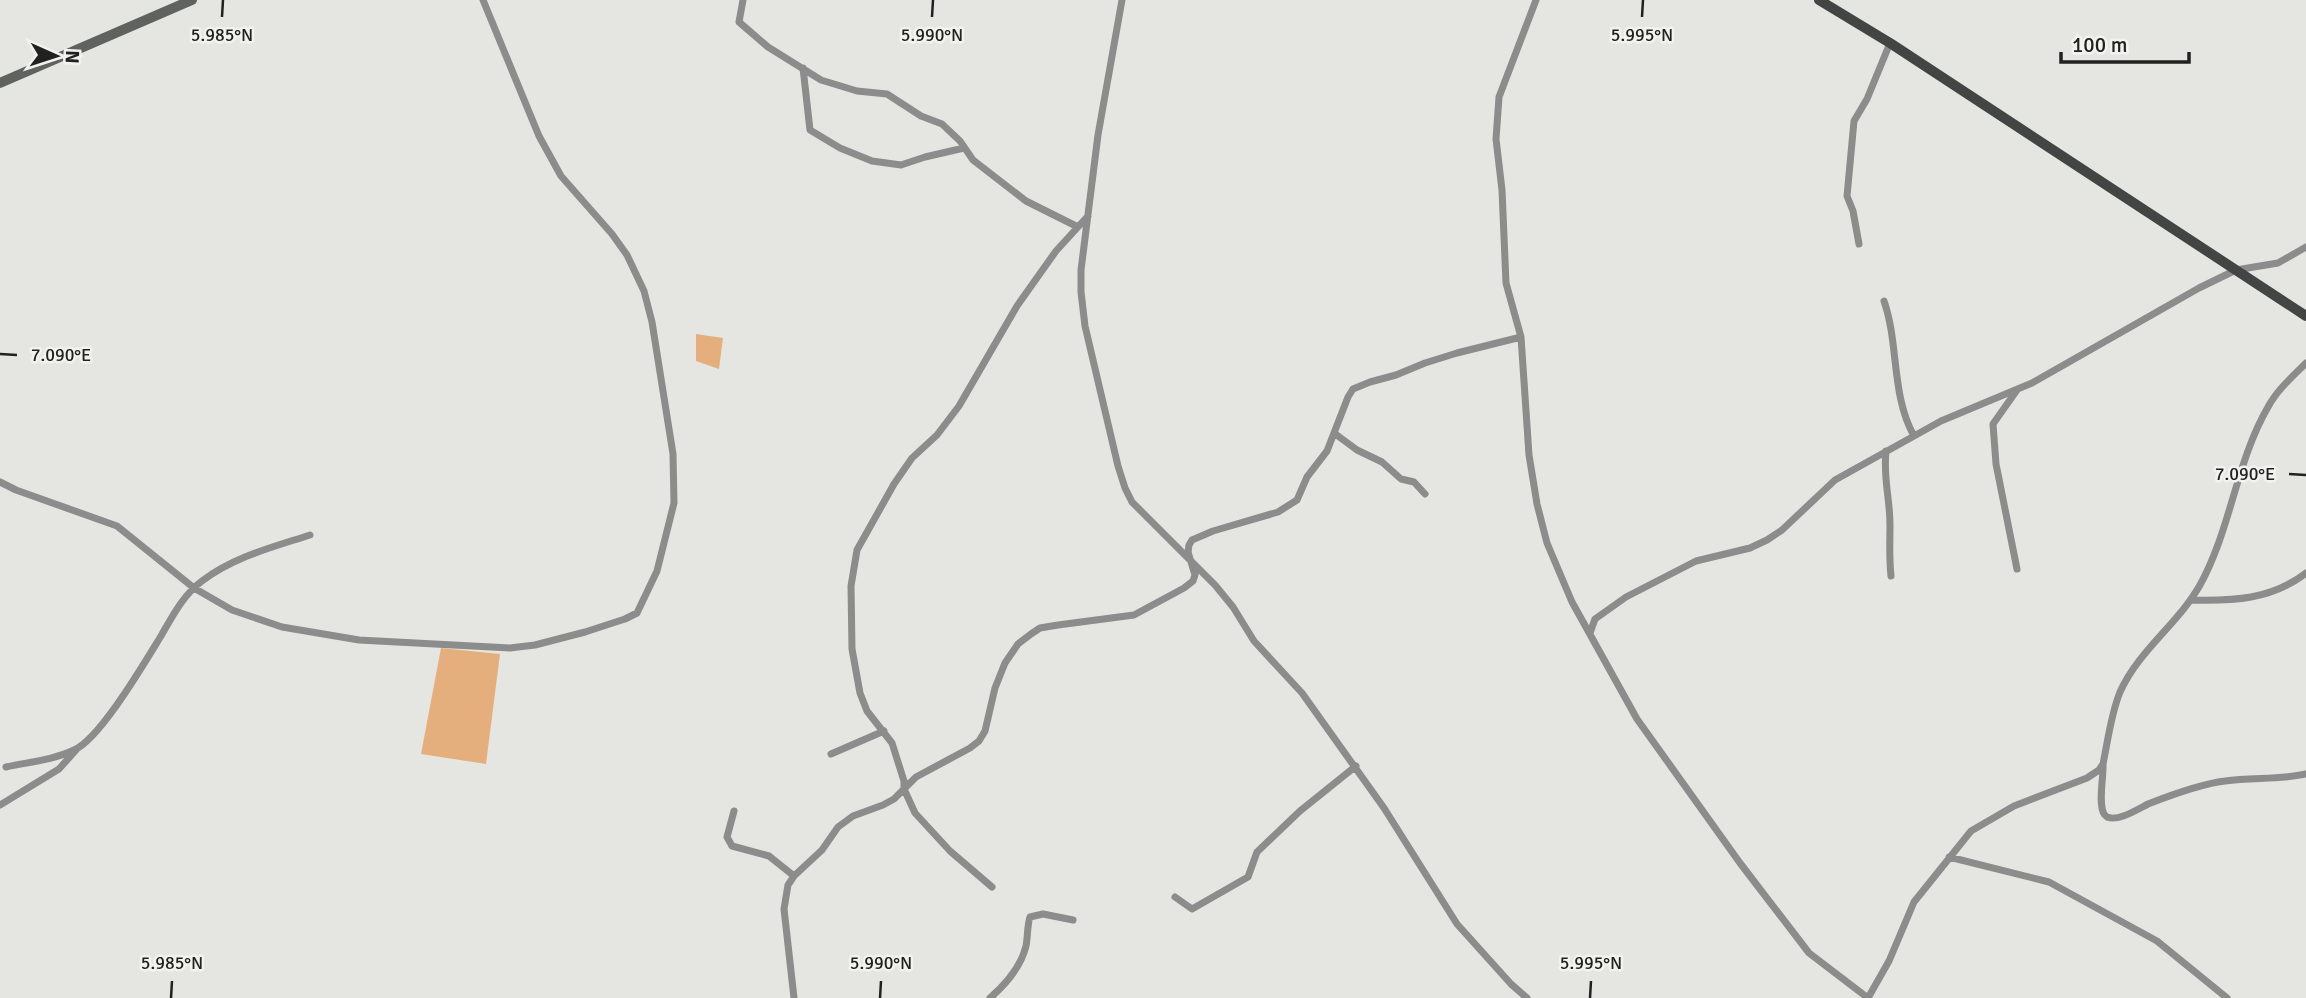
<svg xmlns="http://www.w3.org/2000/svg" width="2306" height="998" viewBox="0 0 2306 998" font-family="Signika,sans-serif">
	<rect width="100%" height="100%" fill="#e5e6e2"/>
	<!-- green -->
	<path fill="#e5af7d" d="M696 334 723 338 719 369 696 361Z
		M441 648 500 654 486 764 421 754Z"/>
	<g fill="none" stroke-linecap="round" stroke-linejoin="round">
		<!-- street -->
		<path stroke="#8b8c8b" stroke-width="7" d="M743 0 739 22 768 47 821 80 857 91 887 94 921 116 942 124 960 141 973 160 1026 201 1078 227
			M1122 0 1098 135 1081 270V292L1085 326 1118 466 1125 488 1132 502 1215 585 1233 607 1254 641 1302 693 1384 808 1457 924 1511 984 1527 998
			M1536 0 1499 97 1496 139 1502 190 1506 283 1521 337 1529 455 1537 504 1547 543 1572 602 1637 719 1740 863 1809 953 1868 998
			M803 68 810 130 840 148 872 161 901 165 925 157 964 148
			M1859 244 1853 211 1847 196 1854 121 1867 99 1890 43
			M1884 301C1899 344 1891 395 1914 436
			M2017 390 1993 424 1996 464 2017 569
			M1334 433 1357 450 1382 462 1401 479 1414 482 1425 494
			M1886 451C1883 479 1890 498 1890 525 1890 542 1889 558 1891 576
			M0 482 16 490 117 526 194 588 232 610 282 627 359 640 510 648 535 645 585 632 625 619 637 613 657 571 674 503 673 454 652 322 644 291 627 255 612 234 561 176 539 136 483 0
			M2191 600C2233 601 2271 600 2306 573
			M1590 633 1595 619 1626 597 1696 561 1750 548 1767 540 1782 530 1835 480 1941 421 2032 383 2199 288 2236 270 2278 263 2306 247
			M831 754 884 731
			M2103 765C2104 776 2096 811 2107 817 2118 822 2138 809 2148 804 2171 795 2200 784 2225 781 2252 777 2280 780 2306 774
			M6 767C29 762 53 760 74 750 100 739 145 662 161 636 172 617 183 595 202 581 233 557 273 547 310 535
			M0 805 59 769 76 750
			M734 811 727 837 732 846 769 856 794 876
			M1949 857 2049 882 2157 941 2227 998
			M992 887 950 851 915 813 904 789V781L892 743 867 711 860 693 852 649 851 586 857 550 894 484 912 458 937 435 959 406 1017 306 1056 251 1088 216
			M1175 897 1192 909 1248 877 1257 852 1300 811 1356 766
			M794 998 784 909 788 885 794 876 822 850 838 827 853 816 883 805 894 799 916 777 970 748 979 741 985 731 995 688 1005 663 1018 644 1031 634 1040 628 1058 625 1134 615 1184 588 1193 581 1195 575 1188 552 1189 545 1192 540 1213 531 1278 512 1297 500 1307 477 1327 451 1348 397 1353 389 1370 382 1396 375 1425 363 1457 353 1521 337
			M990 998C1006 984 1021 967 1026 946 1028 936 1027 926 1030 917L1043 914 1073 920
			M1868 998 1889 961 1914 902 1971 831 2014 806 2087 778 2099 770 2103 764C2108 740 2111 714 2120 692 2139 650 2178 624 2200 585 2231 529 2236 462 2268 407 2277 390 2292 377 2306 363"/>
		<!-- secondary -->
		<path stroke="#606260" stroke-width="10" d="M0 83 192 0"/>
		<!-- primary -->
		<path stroke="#424543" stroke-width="10" d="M1819 0 1890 43 2306 316"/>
	</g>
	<!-- ticks -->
	<path fill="none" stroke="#212220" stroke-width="2.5" d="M222 17 223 0M932 17 933 0M1642 17 1643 0M0 354 17 355M2289 474 2306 475M171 998 172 981M880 998 881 981M1590 998 1591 981"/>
	<g font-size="18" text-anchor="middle" fill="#212220" stroke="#f2f3ef" stroke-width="5" stroke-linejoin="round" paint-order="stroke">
		<text x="932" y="41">5.990°N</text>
		<text x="222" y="41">5.985°N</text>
		<text x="1642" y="41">5.995°N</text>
		<text x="61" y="361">7.090°E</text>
		<text x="2245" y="480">7.090°E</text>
		<text x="172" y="969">5.985°N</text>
		<text x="881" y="969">5.990°N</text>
		<text x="1591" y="969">5.995°N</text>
	</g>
	<!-- north arrow -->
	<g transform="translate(56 56) rotate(93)" stroke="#f2f3ef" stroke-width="5" paint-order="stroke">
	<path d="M0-5L12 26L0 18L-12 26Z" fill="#212220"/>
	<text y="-10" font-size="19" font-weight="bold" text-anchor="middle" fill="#212220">N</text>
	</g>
	<!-- scale -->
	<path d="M2061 52v10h128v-10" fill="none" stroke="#212220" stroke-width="3.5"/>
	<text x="2072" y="52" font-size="21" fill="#212220" stroke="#f2f3ef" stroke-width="5" paint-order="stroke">100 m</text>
</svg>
